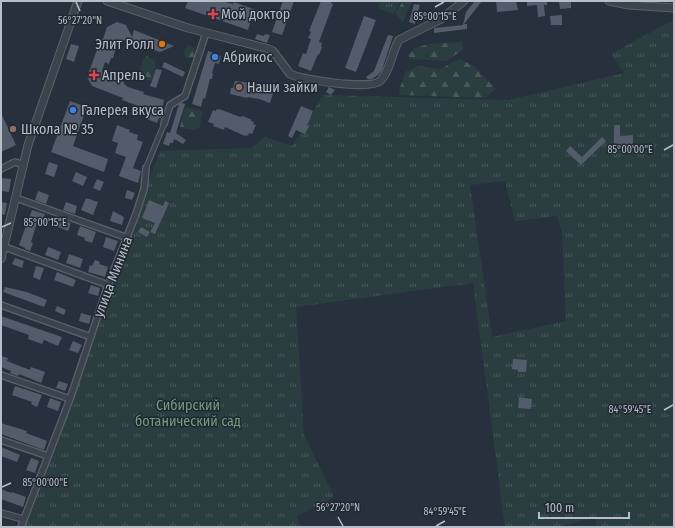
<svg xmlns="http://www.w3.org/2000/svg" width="675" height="528" viewBox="0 0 675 528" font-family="'Fira Sans Condensed',sans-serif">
	<defs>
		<pattern id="grass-tufts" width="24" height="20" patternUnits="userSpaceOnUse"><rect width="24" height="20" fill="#2a3e3f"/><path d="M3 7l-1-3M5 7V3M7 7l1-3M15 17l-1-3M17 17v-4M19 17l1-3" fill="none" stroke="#475859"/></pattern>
		<pattern id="forest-firs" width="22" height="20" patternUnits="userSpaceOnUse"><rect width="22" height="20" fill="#2a3e3f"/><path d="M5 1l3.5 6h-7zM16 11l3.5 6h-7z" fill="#475859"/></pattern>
	</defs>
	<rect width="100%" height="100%" fill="#27313d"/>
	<!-- grass -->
	<path fill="url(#grass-tufts)" fill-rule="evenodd" d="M381 1H401L393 14 378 8Z
		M674 21V527H597L595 517 558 527H505L473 283 296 307 304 435 334 497 297 516 301 527H23L73 399 110 286 160 151 251 148 265 137 292 146 323 95 509 100 624 73 611 54 669 22ZM505 181 515 221 557 216 562 232 566 321 492 337 470 185Z"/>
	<!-- forest -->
	<path fill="url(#forest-firs)" d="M403 1H412L403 22 395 13Z
		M462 42 463 50 446 61 410 59 408 55 415 48 429 44Z
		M189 45 194 48 197 53 196 56 191 58H186L184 53 185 49Z
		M147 56 154 60 156 66 151 81 148 80 140 72 143 59Z
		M460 59 475 67 496 89 485 98 399 95 400 88 405 72 418 66 440 69Z
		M185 107 200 110 203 113 199 128C192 131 186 129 180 127Z"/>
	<!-- building -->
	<path fill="#535c6a" d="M188 1H220L233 4 234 2 259 11 255 22 251 20 248 30 185 8Z
		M283 1H294L282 35 272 32Z
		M321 1H332L331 3 333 4 319 42 322 43 321 46 322 47 319 55 318 54 311 71 298 66 303 53 306 54 311 39 308 38 311 32 309 31Z
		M475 1H482L464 24H467V29L434 33V28H435L463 25 466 12Z
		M496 1H516L518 10 497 12Z
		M527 1H547V5H544L545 16 538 17 537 5 527 6Z
		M559 1H571V8L560 9Z
		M414 4 420 5 418 12 428 14 427 19 416 17 415 24 409 22Z
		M562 15V25H551L550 16Z
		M364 16 376 20 356 72 345 68Z
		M117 22 126 25 132 37 134 30 174 46 160 52 145 47 142 48 138 47 136 43 130 46V45L127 43 125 40 117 44 113 58H111L109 64 105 62 102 71 105 78 112 80 113 78 124 82V84L128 87 144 92 143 94 164 100 161 114H162L161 118H159L157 123 147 119 150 110 122 100 123 98 92 86 87 77 101 39H103L107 27Z
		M257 34 264 36 265 34 270 35 267 43 255 39Z
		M388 35 393 36 382 70 378 75 372 79H368L366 77 374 71Z
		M71 44 79 46 74 62 66 59Z
		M208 51 221 56 219 64 215 63 212 73 213 74 212 79H210L205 99 203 98 201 107 192 104Z
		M164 62 185 72 183 77 162 67Z
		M156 69 162 70 156 88 150 86Z
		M235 81 258 84 274 90 270 103 259 99 247 97V98L230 94 231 88H233Z
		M329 87 335 90 331 95 326 92Z
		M70 101 87 107 73 146 108 159 104 172 51 152Z
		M182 103 185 104 176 133 186 140 183 144 174 139 173 143H170L169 146 163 144 167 132 170 133 179 104Z
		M301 106 313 111 307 126 310 125 305 134 296 130 292 138 288 136Z
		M216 109 218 110 219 109 240 117 243 116 252 120 251 121 254 122 253 124 256 125 252 134 249 133 248 136 246 135 245 136 225 127 224 130 213 126 214 124 208 122 213 110 216 111Z
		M1 113 16 145 1 152Z
		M117 125 130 130 129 132 138 135 137 140 143 142 133 168 141 171 138 183 119 176 126 157 115 153 118 143 112 141Z
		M614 125H620V136L633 135V146L614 147Z
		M602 137 606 141 581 165 566 151 570 146 582 157Z
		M49 162 58 165 54 177 45 174Z
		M76 172 87 177 83 186 72 181Z
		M1 178 11 179 9 192 1 191Z
		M97 179 104 182 100 191 93 188Z
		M127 190 135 193 132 200 125 198Z
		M38 191 49 195 46 204 35 200Z
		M86 198 98 202 93 215 81 210Z
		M149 200 163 206 165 201 169 203 155 234 150 232 155 223 142 218Z
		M1 202 7 203 5 215 1 214Z
		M66 202 77 206 75 214 63 210Z
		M32 210 45 214 41 224 37 223 31 242 33 243 30 251 25 249V248L19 245Z
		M113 211 124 217 122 225 110 221Z
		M58 219 71 223 68 231 56 226Z
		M80 226 96 232 92 243 84 240 85 238 77 235Z
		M141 227 150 232 147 237 138 232Z
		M106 237 118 241 114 251 103 247Z
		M48 247 61 252 58 260 45 255Z
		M69 254 83 259 80 268 66 263Z
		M15 258 24 261 22 268 12 264Z
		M95 260 100 262 99 264 108 267 105 277 88 272 90 265 92 266Z
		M36 266 44 268 40 280 33 277Z
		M57 272 76 280 73 287 54 280Z
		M91 285 100 288 98 296 88 293Z
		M5 287 27 292 47 300 44 307 3 292Z
		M57 306 66 310 64 315 55 311Z
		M81 313 91 316 89 324 79 321Z
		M1 316 62 337 58 346 44 340 42 344 28 339 29 335 1 325Z
		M73 341 82 345 78 353 69 350Z
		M1 356 8 358 7 361 30 370 31 367 45 372 41 383 19 374 18 376 10 373 11 371 1 367Z
		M513 359 527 360 526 372H518V370L512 369Z
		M59 381 68 384 65 391 56 388Z
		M15 386 42 395 37 407 31 404 32 402 12 395Z
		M519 397 532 399 531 409 518 408Z
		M50 398 61 402 58 411 47 407Z
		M1 423 27 431 26 433 47 441 44 450 1 434Z
		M1 447 20 455 17 462 1 456Z
		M31 458 39 461 35 473 26 470Z
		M1 489 11 493 12 492 26 497 23 507 1 499Z"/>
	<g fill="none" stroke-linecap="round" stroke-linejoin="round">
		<defs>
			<path id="pedestrian" d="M146 168 164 124"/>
			<path id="minor" d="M164 124 170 105 185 96 206 33
				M1 169 15 162 24 165
				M16 198 128 238
				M5 247 108 285
				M1 305 91 337
				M1 375 70 399
				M1 440 48 456
				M1 513 23 519
				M21 527 70 399 108 285 136 214 144 189 146 168"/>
			<path id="tertiary" d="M107 1 188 28 269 49 273 51 290 74C303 80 370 90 380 81 390 72 392 51 399 40L441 19 464 1
				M609 1 629 5 674 8
				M1 259 28 145 78 1"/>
		</defs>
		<!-- pedestrian casing -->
		<use href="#pedestrian" stroke="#59616b" stroke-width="6"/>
		<!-- minor casing -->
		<use href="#minor" stroke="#59616b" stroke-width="8"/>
		<!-- tertiary casing -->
		<use href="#tertiary" stroke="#59616b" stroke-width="9"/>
		<!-- pedestrian -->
		<use href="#pedestrian" stroke="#3b434d" stroke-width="4"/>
		<!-- minor -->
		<use href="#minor" stroke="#3b434d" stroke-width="5.5"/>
		<!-- tertiary -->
		<use href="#tertiary" stroke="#3b434d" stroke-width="7"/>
	</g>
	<!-- ticks -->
	<path fill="none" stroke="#b7bec8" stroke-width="1.5" d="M76 2 80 11M435 7 444 2M664 150 673 145M2 227 11 223M664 410 673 405M2 487 11 483M338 517 343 526M436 526 445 521"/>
	<!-- markers -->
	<g fill="#e0444e" stroke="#202832" stroke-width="1.5">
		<path d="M211 8h4v4h4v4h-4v4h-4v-4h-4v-4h4z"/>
		<path d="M92 69h4v4h4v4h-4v4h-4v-4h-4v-4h4z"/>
	</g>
	<circle fill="#e8710a" stroke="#202832" stroke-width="1.5" cx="162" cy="44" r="4"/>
	<g fill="#3f7fe0" stroke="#202832" stroke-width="1.5">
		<circle cx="215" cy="57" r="4"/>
		<circle cx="73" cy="110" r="4"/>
	</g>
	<g fill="#8d6e63" stroke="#202832" stroke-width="1.5">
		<circle cx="239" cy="87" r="4"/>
		<circle cx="13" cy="129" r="4"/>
	</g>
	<g text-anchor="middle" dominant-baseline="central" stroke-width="3" stroke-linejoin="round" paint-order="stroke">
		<!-- poi labels -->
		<g font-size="14" fill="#b7bec8" stroke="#202832" text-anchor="start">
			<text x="221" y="14">Мой доктор</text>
			<text x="154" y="44" text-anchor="end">Элит Ролл</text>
			<text x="223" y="57">Абрикос</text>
			<text x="102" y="75">Апрель</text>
			<text x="247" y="87">Наши зайки</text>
			<text x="81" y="110">Галерея вкуса</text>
			<text x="21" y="129">Школа № 35</text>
		</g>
		<!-- street labels -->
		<g font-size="14" fill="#b7bec8" stroke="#202832">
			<text transform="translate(113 277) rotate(-69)">улица Минина</text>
		</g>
		<!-- park labels -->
		<g font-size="14" fill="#789b7f" stroke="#202832">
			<text x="188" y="405">Сибирский<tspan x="188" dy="16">ботанический сад</tspan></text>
		</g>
	</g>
	<g font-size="10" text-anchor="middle" fill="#b7bec8" stroke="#202832" stroke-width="3" stroke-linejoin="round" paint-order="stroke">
		<text x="435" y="20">85°00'15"E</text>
		<text x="80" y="24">56°27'20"N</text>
		<text x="630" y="153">85°00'00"E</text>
		<text x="45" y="226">85°00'15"E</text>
		<text x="630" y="413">84°59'45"E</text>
		<text x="45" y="486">85°00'00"E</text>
		<text x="338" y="511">56°27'20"N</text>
		<text x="445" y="515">84°59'45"E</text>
	</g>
	<!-- border -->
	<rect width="675" height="528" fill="none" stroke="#b7bec8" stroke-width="4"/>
	<!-- scale -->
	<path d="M539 512v6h90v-6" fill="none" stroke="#b7bec8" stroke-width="2"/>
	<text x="545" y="512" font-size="12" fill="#b7bec8" stroke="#202832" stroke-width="3" paint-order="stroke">100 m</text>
</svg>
